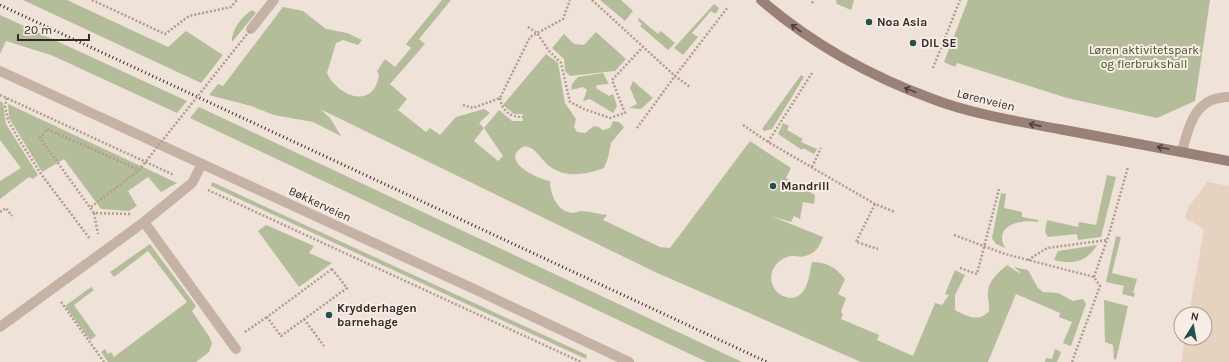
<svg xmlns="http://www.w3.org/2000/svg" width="1229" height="362" viewBox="0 0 1229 362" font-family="Karla,sans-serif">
	<rect width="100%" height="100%" fill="#efe2d8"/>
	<!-- green -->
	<path fill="#b4bd99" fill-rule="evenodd" d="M23 0H67L168 47 186 31 223 55 201 83Z
		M442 0H451L419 39 425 44 390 84 407 99 398 110 426 132 430 128 440 135 456 117 484 109 490 113 479 123 484 128 499 110 512 121H523V114H514L503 105 546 54 558 63 565 103 576 119 574 127 577 132 585 133 594 126 599 127 603 130 610 128 613 121 619 122 624 127 611 143 608 158 604 168C583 176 560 179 544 161 537 153 534 148 525 146 497 159 536 179 550 181 550 192 556 209 568 212 574 214 576 212 581 211 589 211 598 214 607 215L603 220 660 247 670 248 750 141 791 168 786 178 815 195 814 204 803 202 800 219 794 216 791 222 771 216 823 237C820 246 815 254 805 256 800 258 795 255 790 256 774 260 765 277 776 291 780 295 785 297 790 298 808 298 809 275 812 262 827 262 835 267 845 279L838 294 846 298 841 312 843 314 841 319 879 335 877 340 913 356 935 303 942 305 949 295 945 294 955 270 965 275 955 295V310C966 316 979 323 989 311 990 304 987 298 988 291 989 280 999 272 1007 265L1019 273 1020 272 1014 267 1028 270 1038 288 1043 292 1058 293 1073 301 1083 299 1086 304 1071 346 1063 343 1072 322 1059 317 1060 313 1016 294 988 362H861L655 272 320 109 330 118 341 136 313 122 274 115 251 106 209 95 218 84 223 86 283 7 303 11 326 29 347 33 362 40 358 45 343 40 336 43 327 73C338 97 374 110 379 75L377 71 385 59 395 67 411 48 406 44ZM484 128 503 156 498 161 474 141Z
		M600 0H621L633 11 625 21Z
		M836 0H854L851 10 837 4Z
		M968 0H1210L1195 101 1157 118 1067 98 957 63 955 67 944 62Z
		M714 4 719 8 716 14 711 11 692 33 698 37 683 55 674 48Z
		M252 10 256 13 232 42C231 31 242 16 252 10Z
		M0 15 187 101 177 113 51 55 6 41 0 54Z
		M639 18 658 34 661 31 675 43 668 50 640 26 642 24 638 21Z
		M596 32 626 59 615 71 570 76 565 71 564 59 552 48 564 34 574 44 584 45Z
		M603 73 609 84 597 85 596 88 609 96 613 94 617 106 613 113 590 99 583 101 587 90 583 87 571 90 572 84 578 77Z
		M801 75 804 77 772 129 764 131 762 129Z
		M633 81 653 98 641 109 629 108 637 104 630 88Z
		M0 101 3 103 6 124 38 175 33 179 29 177 0 199V181L21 168 0 140Z
		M8 104 177 183 161 192 148 177 128 191 137 206 129 211 101 209 64 159 42 172 9 118Z
		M199 107 742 362H707L190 118Z
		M783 123 789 126 787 130 803 139 801 142 817 149 814 154 803 148 802 150 778 134Z
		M1107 175 1116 177 1101 237 1078 240 1077 234 1048 237 1045 232 1047 220 1078 227 1079 222 1096 225Z
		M212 182 587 355 586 359 211 186Z
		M1001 193 1006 194 1004 208 1022 212V217L1038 220V222C1020 219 993 225 1005 248L996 244 992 238Z
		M266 225 314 246 309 253 332 263 299 287 258 231Z
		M1116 236 1121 237 1112 273 1137 279 1133 293H1135L1134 297 1122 294 1124 286 1106 282Z
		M150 244 196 306 192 311 210 338 212 343 209 352 196 362H108L101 352 105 349 108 354 111 352 114 357 187 302 148 251 114 277 110 272Z
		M1097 245C1087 262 1072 265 1054 260L1058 251Z
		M91 287 94 290 74 305 96 336 90 340 65 306Z
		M1104 300 1128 306 1116 360 1114 359 1113 345 1105 342Z
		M1055 349 1061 352 1057 362H1045L1046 358 1052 359Z"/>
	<!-- plaza -->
	<path fill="#e7d2c0" d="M1207 182 1229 186V362H1181L1185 338H1205V314H1189L1204 229 1185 218 1188 208Z"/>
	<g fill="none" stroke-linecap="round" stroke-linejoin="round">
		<!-- path -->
		<path stroke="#b29b8f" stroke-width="2.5" stroke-dasharray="2 2" stroke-linecap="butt" d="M92 0 165 34 189 16 231 7 237 0
			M592 0 675 76 728 7
			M812 3 814 0
			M528 27 537 33 549 51 561 63 570 102 584 109 610 118 625 113 612 80 643 47
			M933 68 960 0
			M0 95 174 175
			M7 98 5 106 8 120 18 138 41 174 90 239
			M500 98C502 111 510 117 523 117
			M463 105 473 108 500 98 530 37 563 19 570 0
			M743 125 768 142 875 204 895 212
			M637 128 675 76 690 87
			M768 142 812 73
			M812 167 821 148
			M208 190 581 362
			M875 204 856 242 878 249
			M91 207 139 170
			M0 212 6 208 12 216
			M94 213 98 234
			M954 235 1005 254 1094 277 1100 286 1072 362
			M1028 260 1047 248 1107 240
			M960 268 977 274 999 189
			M332 269 347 288 281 336 267 317Z
			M1094 277 1109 234 1128 167
			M61 302 104 362
			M304 319 324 346
			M245 332 267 317"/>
		<!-- lane -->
		<path stroke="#c6b2a5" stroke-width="10" d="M1182 152C1189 125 1195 97 1229 97
			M144 222 236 349
			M0 327 144 222 192 183 202 164"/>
		<!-- street -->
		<path stroke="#c6b2a5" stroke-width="10" d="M251 29 274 0
			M0 71 474 289 629 362"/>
		<!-- secondary -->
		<path stroke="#9a8177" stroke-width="10" d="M761 0C811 43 868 75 930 98 971 114 1016 121 1059 129 1116 140 1172 150 1229 161"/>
		<!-- rail -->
		<path stroke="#332926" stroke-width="3" stroke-dasharray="1 3" stroke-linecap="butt" d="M0 5 767 362"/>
		<!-- path-bridge -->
		<path stroke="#b29b8f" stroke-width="2.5" stroke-dasharray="2 2" stroke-linecap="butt" d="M130 214 94 213 40 138 47 129 139 170 251 29"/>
	</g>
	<!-- one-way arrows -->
	<defs><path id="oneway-shaft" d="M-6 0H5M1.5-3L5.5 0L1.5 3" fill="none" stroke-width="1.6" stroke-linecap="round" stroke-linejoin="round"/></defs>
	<g stroke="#4d3f3a">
		<use href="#oneway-shaft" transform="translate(796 28) rotate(-143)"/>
		<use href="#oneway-shaft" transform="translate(910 90) rotate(-158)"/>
		<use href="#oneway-shaft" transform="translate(1035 125) rotate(-169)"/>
		<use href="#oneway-shaft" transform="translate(1163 148) rotate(-170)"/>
	</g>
	<!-- markers -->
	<g fill="#1e5150" stroke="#f7ede4" stroke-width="1.5">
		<circle cx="869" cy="22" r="4"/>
		<circle cx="913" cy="43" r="4"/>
		<circle cx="773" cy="186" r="4"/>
		<circle cx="329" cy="315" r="4"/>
	</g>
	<g text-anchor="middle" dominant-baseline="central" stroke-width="4" stroke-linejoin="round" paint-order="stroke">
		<!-- poi labels -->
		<g font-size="12" font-weight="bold" fill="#332926" stroke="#f7ede4" text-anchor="start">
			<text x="877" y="22">Noa Asia</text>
			<text x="921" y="43">DIL SE</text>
			<text x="781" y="186">Mandrill</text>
			<text x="337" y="308">Krydderhagen<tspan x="337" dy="14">barnehage</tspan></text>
		</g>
		<!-- park labels -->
		<g font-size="12" fill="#454f2b" stroke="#f7ede4">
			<text x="1144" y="50">Løren aktivitetspark<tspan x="1144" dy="14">og flerbrukshall</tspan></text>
		</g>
		<!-- street labels -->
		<g font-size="12" fill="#332926" stroke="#f7ede4">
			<text transform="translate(986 100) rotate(14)">Lørenveien</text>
			<text transform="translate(320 204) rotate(25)">Bøkkerveien</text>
		</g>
	</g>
	<!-- north arrow -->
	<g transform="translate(1193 326) rotate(11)"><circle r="19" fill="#f7ede4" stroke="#a99f98"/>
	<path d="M0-3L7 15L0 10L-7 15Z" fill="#1e5150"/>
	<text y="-6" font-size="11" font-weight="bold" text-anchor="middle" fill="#332926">N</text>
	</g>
	<!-- scale -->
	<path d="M18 34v6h71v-6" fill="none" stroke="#332926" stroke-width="2"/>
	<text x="24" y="34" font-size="12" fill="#332926" stroke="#f7ede4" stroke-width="3" paint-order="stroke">20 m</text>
</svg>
